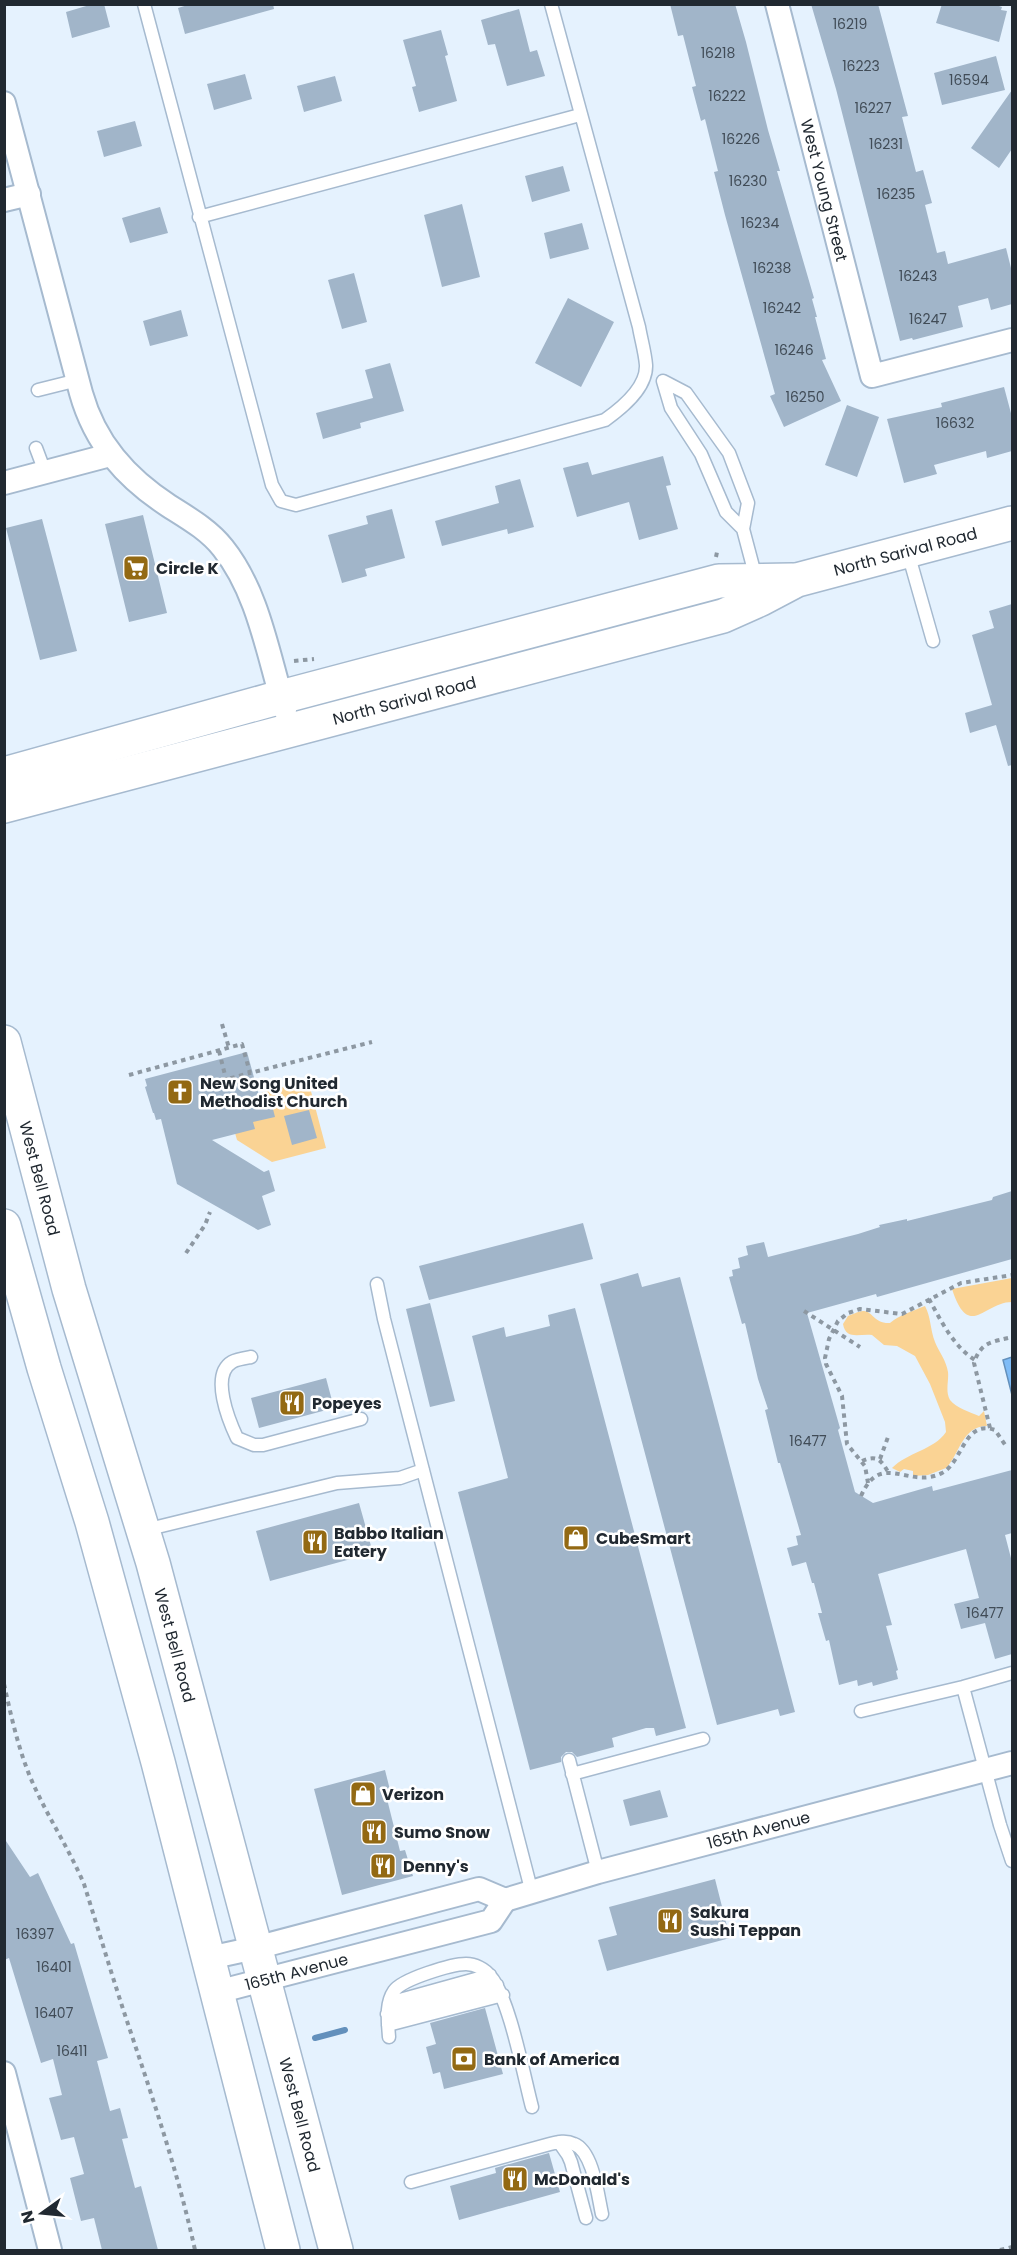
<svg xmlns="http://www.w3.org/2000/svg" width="1017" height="2255" viewBox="0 0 1017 2255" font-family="Poppins,sans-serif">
	<rect width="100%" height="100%" fill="#e5f2fe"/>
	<!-- green -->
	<path fill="#fad394" d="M308 1080 326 1148 272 1162 237 1140 228 1108 232 1101Z
		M1012 1278V1302C984 1302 969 1341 952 1289Z
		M925 1306C931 1317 930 1329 935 1342 939 1352 946 1360 948 1372 949 1381 945 1391 950 1400 956 1408 970 1412 979 1416L984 1411 987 1426C962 1426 960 1454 946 1468L928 1475 913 1476V1471L904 1469 900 1472 892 1468C908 1452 934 1450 946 1432L945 1422 930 1384 915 1356 897 1346 884 1345 872 1335C861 1333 846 1341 843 1324L848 1316C851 1315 859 1311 863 1311 872 1310 874 1324 890 1323 899 1315 913 1311 925 1306Z"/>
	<!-- water -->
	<path fill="#7fbcf7" stroke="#6390bc" stroke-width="1.5" d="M1012 1357V1395L1003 1360Z"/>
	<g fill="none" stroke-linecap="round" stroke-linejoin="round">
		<!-- stream -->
		<path stroke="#6390bc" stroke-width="6" d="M315 2038 345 2030"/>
	</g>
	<!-- building -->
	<path fill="#a1b5c9" d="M93 4H104L110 27 72 38 66 12Z
		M191 4H273L274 9 185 34 178 8Z
		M670 4H735L746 42 768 130 780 171H777L814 298 812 299 817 317H815L826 359 822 360 841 401 784 427 770 396 775 394 725 215 714 172 718 171 705 119 701 121 692 87 696 86 683 35 678 36Z
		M811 4H878L908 116 902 117 916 172 923 170 932 203 925 205 937 253 945 251 948 264 1006 248 1012 272V304L991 310 988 298 958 306 963 327 913 340 912 338 900 341 836 89Z
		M942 4H993L1002 7 1001 10 1007 11 999 42 936 23Z
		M519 9 530 52 537 50 545 76 507 86 495 44 488 45 481 20Z
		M441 30 448 55 445 56 457 101 419 112 412 87 416 86 403 40Z
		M996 56 1005 90 942 105 934 73Z
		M245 74 252 99 214 110 207 84Z
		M335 76 342 101 304 112 297 86Z
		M1012 90V149L999 168 971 148Z
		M135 121 142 146 104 157 97 131Z
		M563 166 570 191 532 202 525 176Z
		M462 204 480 277 442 287 424 215Z
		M160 207 168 233 130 243 122 218Z
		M582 223 589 249 550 259 544 233Z
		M354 273 367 322 342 329 328 280Z
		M568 298 614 322 581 387 535 363Z
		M181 310 188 336 150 346 143 321Z
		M390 363 404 411 360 423 361 428 323 439 316 413 373 398 365 370Z
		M1004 387 1012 417V451L987 458 986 451 934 465 937 474 904 483 887 419 942 407 941 403Z
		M847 405 879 417 857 477 825 465Z
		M663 456 671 485 666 486 678 529 639 540 629 502 577 517 563 468 588 462 592 475Z
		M520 479 534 527 508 534 507 529 442 546 435 521 499 503 495 486Z
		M392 509 405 558 365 569 367 576 342 583 328 535 368 524 366 516Z
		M143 515 167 613 129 622 105 524Z
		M42 519 77 651 40 660 6 528Z
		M1012 604V765L1008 766 996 725 970 733 965 713 992 705 972 635 994 628 989 611Z
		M247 1052 261 1103 271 1101 275 1117 253 1122 255 1129 212 1140 264 1172 269 1170 275 1191 262 1196 271 1225 258 1230 177 1184 161 1119 156 1120 154 1113H153L145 1087 147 1086 145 1079Z
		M309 1110 317 1138 292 1145 284 1116Z
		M1012 1191V1259L877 1297 876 1294 807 1313 840 1428 838 1430 855 1492 873 1503 932 1486 933 1491 1012 1470V1533L1005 1535 1012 1562V1654L995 1659 985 1623 961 1629 954 1604 979 1598 966 1549 878 1574 892 1625 886 1626 898 1670 896 1671 898 1679 873 1686 872 1682 858 1686 857 1680 839 1685 829 1640 826 1641 818 1613H822L814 1583H812L806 1562 792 1566 787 1548 798 1545 796 1536 801 1535 780 1463H778L765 1410 768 1409 758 1379 745 1323 742 1324 729 1277 733 1276 732 1270 740 1268 738 1258 748 1255 746 1246 764 1242 768 1257 858 1234 880 1227 879 1225 907 1219V1221L992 1200 993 1197Z
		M583 1223 593 1259 429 1300 419 1266Z
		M638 1273 642 1287 680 1277 795 1712 780 1716 778 1709 717 1725 600 1284Z
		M430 1303 455 1401 430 1407 406 1309Z
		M575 1308 686 1728 656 1736 654 1728H646L612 1738 614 1747 577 1757 572 1752H566L561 1757V1762L530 1770 458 1492 508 1478 472 1336 504 1327 506 1337 550 1326 548 1315Z
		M326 1378 334 1408 259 1428 251 1398Z
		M359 1503 373 1553 270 1581 256 1531Z
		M385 1770 392 1798 387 1799 400 1851 405 1850 413 1876 342 1895 314 1789Z
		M660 1790 668 1817 630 1826 623 1800Z
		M4 1838 30 1877 38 1873 71 1944 74 1943 108 2058 97 2061 110 2111 120 2108 128 2138 122 2139 135 2188 141 2186 158 2250H102L94 2218 81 2221 70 2178 84 2174 74 2137 61 2140 54 2115 49 2098 62 2095 53 2059 41 2063 9 1958 4 1960Z
		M715 1879 730 1938 607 1971 598 1940 617 1935 609 1907Z
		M485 2008 503 2074 444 2089 440 2072 433 2074 426 2047 436 2044 430 2023Z
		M549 2153 560 2192 459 2220 450 2186 496 2173 495 2168Z"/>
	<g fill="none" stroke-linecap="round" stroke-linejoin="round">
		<defs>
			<path id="service" d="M144 4 272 485 281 501 296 505 605 420C622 408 647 388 646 365 645 352 641 339 639 327L551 4
				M199 217 580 115
				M38 390 78 380
				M36 448 45 472
				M743 529 748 503 729 453 686 393 663 381 671 408 701 454 726 512 743 529 756 578
				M908 553 933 641
				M377 1284 384 1319 532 1893
				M251 1357C245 1358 237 1359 232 1362 210 1375 229 1421 237 1438L254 1445H263L361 1419
				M145 1530 337 1483 400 1478 423 1470
				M963 1687 1000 1825 1012 1861
				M861 1711 963 1687 1012 1673
				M569 1760 598 1872
				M572 1774 703 1739
				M389 2003 490 1975
				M387 2014 497 1985
				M388 2025 503 1995
				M389 2037C388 2022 385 2004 394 1991 402 1979 452 1964 466 1964 475 1964 485 1969 490 1976 509 1996 524 2077 532 2107
				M559 2142 568 2155 571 2162 586 2218
				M411 2182 550 2144C558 2142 566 2140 574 2144 593 2151 598 2196 602 2214"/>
			<g id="minor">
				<path id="s1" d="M777 4 872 376 1012 340"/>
				<path d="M4 103 81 393C95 443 126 478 169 506 188 518 209 530 223 548 259 593 268 656 285 710"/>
				<path d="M4 200 29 194"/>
				<path d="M4 483 110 455"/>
				<path id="s2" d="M209 1958 255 1948 479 1889 505 1900 598 1872 1012 1763"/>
				<path id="s3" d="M217 1992 491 1921 505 1900"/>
				<path d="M4 2073 50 2250"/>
			</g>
			<g id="secondary">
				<path d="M4 774 281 697 719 581 792 580"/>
				<path id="s4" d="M4 806 723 616 761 599 797 580 1012 523"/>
			</g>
			<g id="primary">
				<path id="s5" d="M4 1042 69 1289 153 1563 336 2250"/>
				<path d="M4 1226 44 1368 92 1522 158 1762 283 2250"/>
			</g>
		</defs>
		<!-- service casing -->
		<use href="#service" stroke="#a6bacf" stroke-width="15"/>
		<!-- minor casing -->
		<use href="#minor" stroke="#a6bacf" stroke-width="26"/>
		<!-- secondary casing -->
		<use href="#secondary" stroke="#a6bacf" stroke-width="36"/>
		<!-- primary casing -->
		<use href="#primary" stroke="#a6bacf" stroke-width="36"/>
		<!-- path -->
		<path stroke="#8d98a2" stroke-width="4" stroke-dasharray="4.5 4.5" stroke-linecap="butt" d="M716 557 717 552 720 550
			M294 661 314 659
			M222 1024 229 1048
			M219 1051 226 1079
			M129 1075 242 1044 250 1073 372 1042
			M213 1083 250 1073
			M186 1253 205 1225 210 1212
			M929 1299C941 1321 954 1347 975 1360
			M804 1311 860 1347
			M990 1428 974 1363C981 1341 993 1342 1012 1337
			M880 1459 888 1437
			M862 1461C876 1455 881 1459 888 1472
			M868 1483 865 1466 847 1444 842 1396 826 1364 825 1358 829 1339 838 1321 848 1313 860 1309 902 1314 961 1283 1012 1275
			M861 1496C881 1450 909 1490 942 1473 963 1462 964 1419 995 1430L1006 1446
			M4 1542V1595
			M4 1684C12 1720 20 1757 36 1790 51 1822 70 1851 84 1884 100 1935 115 1986 132 2036 156 2108 179 2177 195 2250
			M1000 2250 1012 2247"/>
		<!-- service -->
		<use href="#service" stroke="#fff" stroke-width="12"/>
		<!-- minor -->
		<use href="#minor" stroke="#fff" stroke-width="22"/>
		<!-- secondary -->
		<use href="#secondary" stroke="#fff" stroke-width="33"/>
		<!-- primary -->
		<use href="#primary" stroke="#fff" stroke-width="33"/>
	</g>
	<!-- icons -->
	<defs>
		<symbol id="supermarket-square" viewBox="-11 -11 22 22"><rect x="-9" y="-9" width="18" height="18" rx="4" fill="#936913" stroke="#fff"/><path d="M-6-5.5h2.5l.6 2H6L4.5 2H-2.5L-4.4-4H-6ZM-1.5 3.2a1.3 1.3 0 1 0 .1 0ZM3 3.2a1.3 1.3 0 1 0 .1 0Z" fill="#fff"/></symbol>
		<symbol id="church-square" viewBox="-11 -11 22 22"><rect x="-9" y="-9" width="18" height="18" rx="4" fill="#936913" stroke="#fff"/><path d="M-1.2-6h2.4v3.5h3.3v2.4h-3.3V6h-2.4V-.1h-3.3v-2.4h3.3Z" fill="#fff"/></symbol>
		<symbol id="restaurant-square" viewBox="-11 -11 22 22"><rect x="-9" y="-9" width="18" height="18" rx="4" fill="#936913" stroke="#fff"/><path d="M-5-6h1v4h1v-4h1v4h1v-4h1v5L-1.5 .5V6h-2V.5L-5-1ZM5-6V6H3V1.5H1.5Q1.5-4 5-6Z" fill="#fff"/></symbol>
		<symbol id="shop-square" viewBox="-11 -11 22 22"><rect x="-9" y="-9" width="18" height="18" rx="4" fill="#936913" stroke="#fff"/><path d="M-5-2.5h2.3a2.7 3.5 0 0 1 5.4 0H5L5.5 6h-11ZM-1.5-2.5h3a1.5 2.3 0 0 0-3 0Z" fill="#fff"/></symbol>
		<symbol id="bank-square" viewBox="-11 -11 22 22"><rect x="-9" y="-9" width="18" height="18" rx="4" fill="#936913" stroke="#fff"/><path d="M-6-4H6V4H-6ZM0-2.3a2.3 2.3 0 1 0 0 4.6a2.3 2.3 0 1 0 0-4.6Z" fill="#fff"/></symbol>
	</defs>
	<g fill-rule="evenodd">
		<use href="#supermarket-square" x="121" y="553" width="30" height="30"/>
		<use href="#church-square" x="165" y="1077" width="30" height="30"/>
		<use href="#restaurant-square" x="277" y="1388" width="30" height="30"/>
		<use href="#shop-square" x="561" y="1523" width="30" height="30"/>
		<use href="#restaurant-square" x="300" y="1527" width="30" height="30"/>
		<use href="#shop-square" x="348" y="1779" width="30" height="30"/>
		<use href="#restaurant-square" x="359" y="1817" width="30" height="30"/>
		<use href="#restaurant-square" x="368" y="1851" width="30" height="30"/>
		<use href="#restaurant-square" x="655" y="1906" width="30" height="30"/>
		<use href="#bank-square" x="449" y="2044" width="30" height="30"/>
		<use href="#restaurant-square" x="500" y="2164" width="30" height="30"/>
	</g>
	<g text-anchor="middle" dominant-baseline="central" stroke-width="5" stroke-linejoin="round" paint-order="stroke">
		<!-- number labels -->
		<g font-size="14" fill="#414c57">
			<text x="850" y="24">16219</text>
			<text x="718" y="53">16218</text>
			<text x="861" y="66">16223</text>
			<text x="969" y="80">16594</text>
			<text x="727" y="96">16222</text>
			<text x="873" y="108">16227</text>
			<text x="741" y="139">16226</text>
			<text x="886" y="144">16231</text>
			<text x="748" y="181">16230</text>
			<text x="896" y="194">16235</text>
			<text x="760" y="223">16234</text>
			<text x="772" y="268">16238</text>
			<text x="918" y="276">16243</text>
			<text x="782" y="308">16242</text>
			<text x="928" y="319">16247</text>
			<text x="794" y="350">16246</text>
			<text x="805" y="397">16250</text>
			<text x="955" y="423">16632</text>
			<text x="808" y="1441">16477</text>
			<text x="985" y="1613">16477</text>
			<text x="35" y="1934">16397</text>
			<text x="54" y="1967">16401</text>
			<text x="54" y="2013">16407</text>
			<text x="72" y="2051">16411</text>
		</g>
		<!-- street labels -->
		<g font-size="16" fill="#212931" stroke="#fff">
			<text stroke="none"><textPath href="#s1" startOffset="192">West Young Street</textPath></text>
			<text stroke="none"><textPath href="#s4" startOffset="938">North Sarival Road</textPath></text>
			<text stroke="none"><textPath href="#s4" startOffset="414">North Sarival Road</textPath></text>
			<text stroke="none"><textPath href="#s5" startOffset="141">West Bell Road</textPath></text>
			<text stroke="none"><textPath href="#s5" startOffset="627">West Bell Road</textPath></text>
			<text stroke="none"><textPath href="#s2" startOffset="570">165th Avenue</textPath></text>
			<text stroke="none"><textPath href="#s3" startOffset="82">165th Avenue</textPath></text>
			<text stroke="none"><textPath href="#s5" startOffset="1113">West Bell Road</textPath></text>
		</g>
		<!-- poi labels -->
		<g font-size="16" font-weight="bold" fill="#212931" stroke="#fff" text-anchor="start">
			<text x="156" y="568">Circle K</text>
			<text x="200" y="1083">New Song United<tspan x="200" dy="18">Methodist Church</tspan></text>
			<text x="312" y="1403">Popeyes</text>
			<text x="334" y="1533">Babbo Italian<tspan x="334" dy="18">Eatery</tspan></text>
			<text x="596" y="1538">CubeSmart</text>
			<text x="382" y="1794">Verizon</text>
			<text x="394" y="1832">Sumo Snow</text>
			<text x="403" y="1866">Denny's</text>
			<text x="690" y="1912">Sakura<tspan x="690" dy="18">Sushi Teppan</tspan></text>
			<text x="484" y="2059">Bank of America</text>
			<text x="534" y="2179">McDonald's</text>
		</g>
	</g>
	<!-- border -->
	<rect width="1017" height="2255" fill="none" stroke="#212931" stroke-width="12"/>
	<!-- north arrow -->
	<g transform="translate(42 2213) rotate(255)" stroke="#ffffff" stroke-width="4.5" paint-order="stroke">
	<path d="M0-4.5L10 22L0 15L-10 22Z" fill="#212931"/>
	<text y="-9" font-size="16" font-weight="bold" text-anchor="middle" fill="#212931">N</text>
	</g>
</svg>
